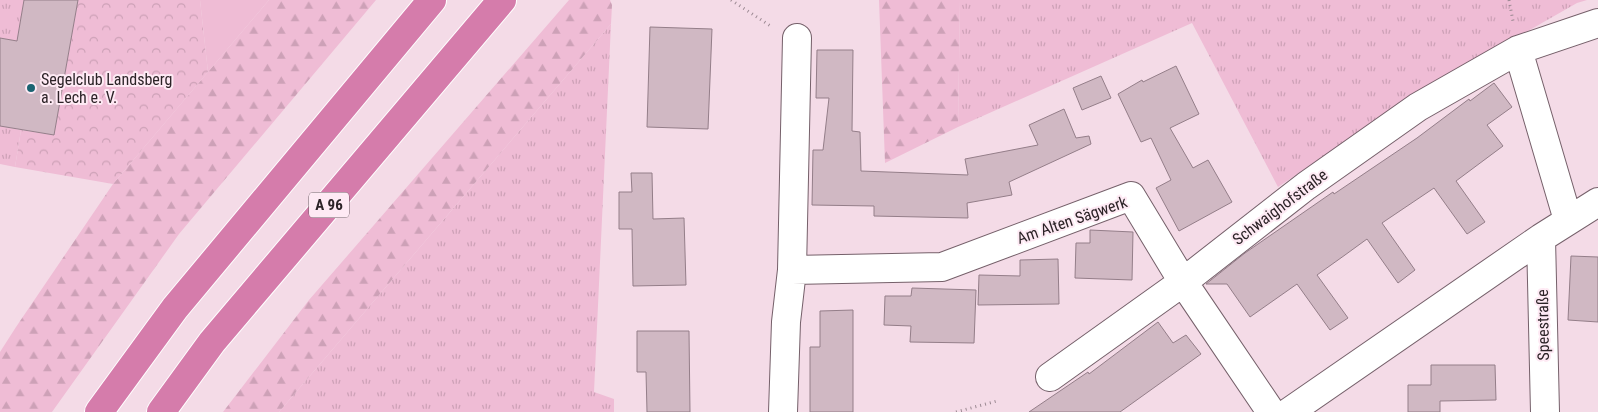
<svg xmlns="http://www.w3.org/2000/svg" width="1598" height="412" viewBox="0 0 1598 412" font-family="'Roboto Condensed',sans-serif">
	<defs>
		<pattern id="grass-tufts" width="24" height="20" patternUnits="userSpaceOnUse" patternTransform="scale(1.25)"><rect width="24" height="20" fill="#efbcd5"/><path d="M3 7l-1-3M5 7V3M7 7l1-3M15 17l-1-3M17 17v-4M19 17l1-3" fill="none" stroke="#cda1b7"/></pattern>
		<pattern id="forest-firs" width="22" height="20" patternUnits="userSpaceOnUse" patternTransform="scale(1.25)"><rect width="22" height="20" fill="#efbcd5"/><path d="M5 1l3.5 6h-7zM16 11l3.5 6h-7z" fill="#cda1b7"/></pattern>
		<pattern id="park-crowns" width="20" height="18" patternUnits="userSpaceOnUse" patternTransform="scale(1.25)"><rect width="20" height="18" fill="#efbcd5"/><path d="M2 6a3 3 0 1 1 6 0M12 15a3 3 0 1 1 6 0" fill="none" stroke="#cda1b7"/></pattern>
	</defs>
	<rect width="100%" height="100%" fill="#f4dbe7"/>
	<!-- grass -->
	<path fill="url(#grass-tufts)" d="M0 0H24L17 41 0 38Z
		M960 0H1587L1577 3 1412 97 1278 187 1192 23 958 127Z
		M611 24 594 392 614 399V412H279Z
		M0 126 21 130 15 167 0 164Z"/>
	<!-- forest -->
	<path fill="url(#forest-firs)" d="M269 0H376L179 234 52 412H0V352L16 327 113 184Z
		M569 0H610L612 5 611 24 279 412H223L309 300Z
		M879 0H960L958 127 885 163Z"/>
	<!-- park -->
	<path fill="url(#park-crowns)" d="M78 0H200L208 72 113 184 15 167 21 130 54 135Z"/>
	<!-- pitch -->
	<path fill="#efbcd5" d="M200 0H269L208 72Z"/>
	<!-- building -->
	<path fill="#d0b8c3" stroke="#947e89" d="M24 0H78L54 135 0 126V38L17 41Z
		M650 27 712 29 708 129 647 127Z
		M817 50H853L852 131 860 132 861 171 968 175 965 159 1038 145 1029 125 1064 109 1076 138 1089 136 1091 144 1009 182 1012 195 967 203 968 218 874 216V206L812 205 813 150H823L829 98H816Z
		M1176 66 1199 114 1170 128 1193 168 1208 160 1232 202 1179 231 1156 188 1171 180 1151 138 1141 142 1118 94 1142 80 1143 82Z
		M1101 76 1111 98 1082 110 1073 88Z
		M1494 83 1512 107 1487 125 1503 146 1456 181 1485 222 1467 234 1434 188 1382 223 1415 270 1398 283 1367 239 1345 255 1317 275 1348 318 1330 330 1297 284 1250 317 1227 284H1206L1245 253 1333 192 1334 194 1417 138 1469 99 1470 101Z
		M631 173H652L653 219 684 218 686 285 633 286 632 229H619V192H632Z
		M1090 230 1133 232 1132 280 1075 278 1076 243H1090Z
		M1571 256 1598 257V322L1568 320Z
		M1058 259 1059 304 978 305 979 275 1020 276V260Z
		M912 288 976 290 974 343 910 342 911 326 884 325 885 296H911Z
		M853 310V412H810V347H820V311Z
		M1158 322 1173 343 1186 335 1201 354 1120 412H1029L1088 372 1089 374Z
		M637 331H689L690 412H647L646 372H637Z
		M1431 365H1495L1496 400 1440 401V412H1408V385H1431Z"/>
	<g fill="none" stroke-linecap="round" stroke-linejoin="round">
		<defs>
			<path id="minor" d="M1518 50 1568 220
				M1541 238 1545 412
				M792 270 942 267 1131 196 1183 282 1271 412
				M1050 377 1183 282 1306 186 1418 107 1518 50 1598 23
				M783 412 786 322 792 270 797 38
				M1289 412 1541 238 1598 202"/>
			<path id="highway" d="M99 412 175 308 432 0
				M161 412 212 342 502 0"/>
		</defs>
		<!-- minor casing -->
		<use href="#minor" stroke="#75606a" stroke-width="30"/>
		<!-- highway casing -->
		<use href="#highway" stroke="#fff" stroke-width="30"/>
		<!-- path -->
		<path stroke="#9b8992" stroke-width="3" stroke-dasharray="1 4" stroke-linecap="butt" d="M731 0 772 27
			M1509 0 1513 21
			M956 412 997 401"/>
		<!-- minor -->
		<use href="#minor" stroke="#fff" stroke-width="28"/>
		<!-- highway -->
		<use href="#highway" stroke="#d57cab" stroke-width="28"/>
	</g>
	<!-- markers -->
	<circle fill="#1b6472" stroke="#feeaf4" stroke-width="2" cx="31" cy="88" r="5"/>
	<g text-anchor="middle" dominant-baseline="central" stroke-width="4" stroke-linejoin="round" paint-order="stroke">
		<!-- shield labels -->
		<rect fill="#feeaf4" stroke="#6b5f64" stroke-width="1" x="309" y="192.5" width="40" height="25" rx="4"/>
		<g font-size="15" font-weight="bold" fill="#2c2327">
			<text x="329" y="205">A 96</text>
		</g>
		<!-- poi labels -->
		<g font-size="16" fill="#2c2327" stroke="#feeaf4" text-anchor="start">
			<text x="41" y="79">Segelclub Landsberg<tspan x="41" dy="18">a. Lech e. V.</tspan></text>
		</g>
		<!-- street labels -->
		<g font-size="16" fill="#2c2327" stroke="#feeaf4">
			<text transform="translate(1280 207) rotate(-37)">Schwaighofstraße</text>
			<text transform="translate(1072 220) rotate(-19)">Am Alten Sägwerk</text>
			<text transform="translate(1543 325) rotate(-91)">Speestraße</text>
		</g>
	</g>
</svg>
